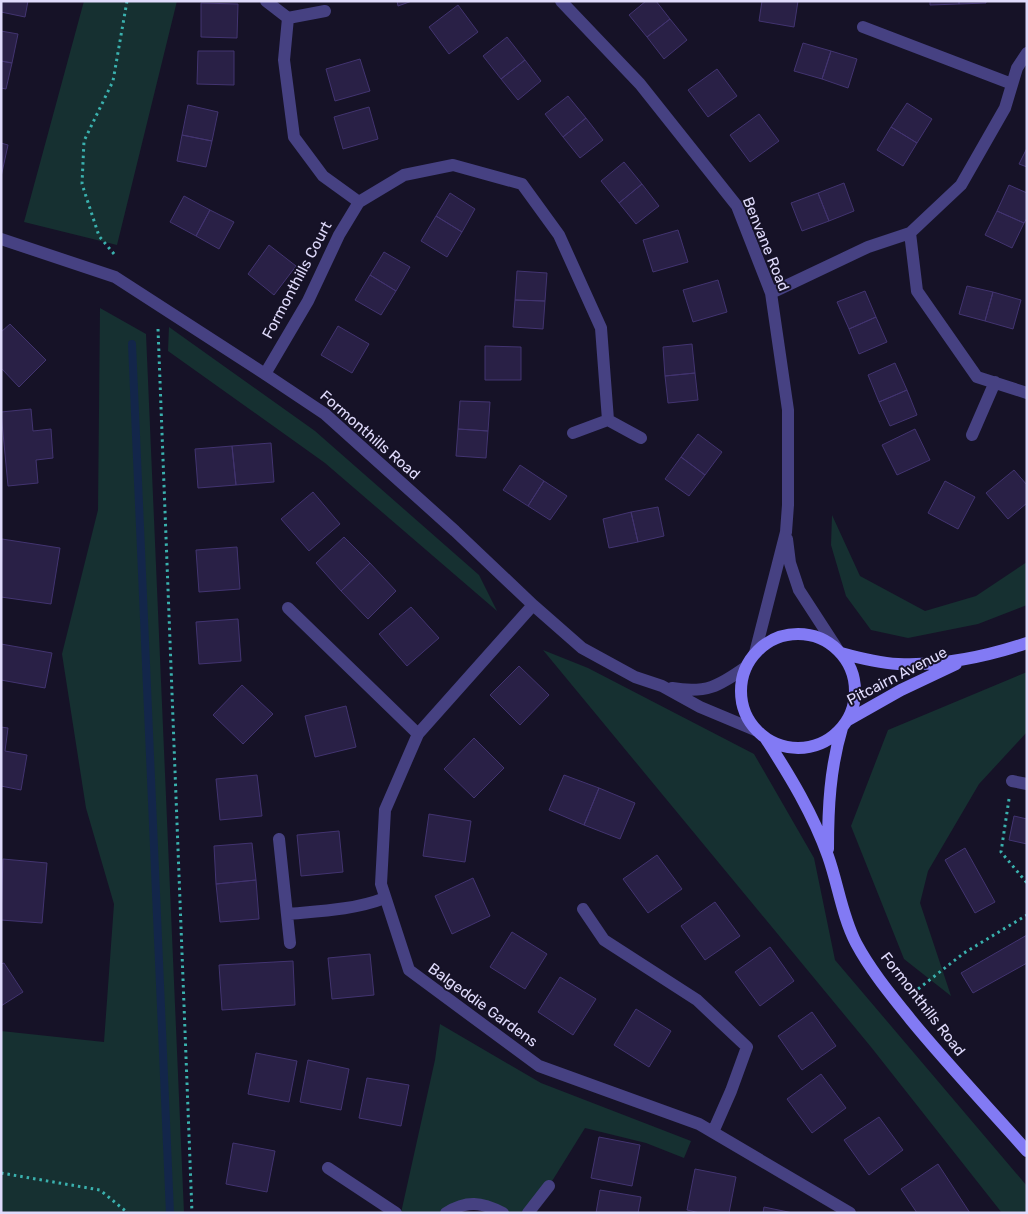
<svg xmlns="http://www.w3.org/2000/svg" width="1028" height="1214" viewBox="0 0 1028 1214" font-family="Rubik,sans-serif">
	<rect width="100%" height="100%" fill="#161227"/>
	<!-- green -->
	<path fill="#163031" d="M84 1H177L117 245 24 222Z
		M100 308 146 334 184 1213H1V1031L104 1042 114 904 86 808 62 654 98 510Z
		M169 327 315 431 479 575 497 611 325 463 168 351Z
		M832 515 860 576 925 611 976 596 1027 562V605L978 624 908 638 871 630 846 596 831 545Z
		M543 650 588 668 754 754 814 858 835 960 1027 1186V1213H1002L871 1047Z
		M1027 672V732L979 784 928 871 920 903 951 996 904 959 851 826 888 730Z
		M440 1024 541 1083 691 1141 684 1158 646 1143 585 1128 549 1186 528 1213H503L490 1206 446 1213H401L435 1060Z"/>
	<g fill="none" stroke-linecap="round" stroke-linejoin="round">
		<!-- stream -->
		<path stroke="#13264a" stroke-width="8" d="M132 344 170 1213"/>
	</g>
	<!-- building -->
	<path fill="#292046" stroke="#423470" d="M1 1H28L25 17 1 12Z
		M397 1H412L398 6Z
		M646 1H656L670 19 647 37 629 15Z
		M762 1H798L794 27 759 21Z
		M930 1H959V4L930 5Z
		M959 1H986V3L959 4Z
		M201 3 238 4 237 38 201 37Z
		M458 5 478 32 449 54 429 27Z
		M670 19 687 40 664 59 647 37Z
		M1 31 18 34 12 63 1 61Z
		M507 37 525 60 501 79 483 56Z
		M803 43 831 51 822 79 794 71Z
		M198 51H234V85L197 84Z
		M831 51 857 59 848 88 822 79Z
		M360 59 370 91 335 101 326 69Z
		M525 60 541 81 518 100 501 79Z
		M1 61 12 63 6 89 1 88Z
		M717 69 737 96 708 117 688 90Z
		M568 96 586 118 563 137 545 114Z
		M907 103 932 119 917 143 891 127Z
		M188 105 218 112 212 141 182 135Z
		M369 107 378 139 343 149 334 117Z
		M759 114 779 141 750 162 730 135Z
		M586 118 603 140 580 158 563 137Z
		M891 127 917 143 903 166 877 150Z
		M182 135 212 141 206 167 177 161Z
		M1 143 8 145 1 177Z
		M1027 148V167L1019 164Z
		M624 162 642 184 619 203 601 181Z
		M844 183 854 211 829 221 818 193Z
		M642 184 659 206 636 224 619 203Z
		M1009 185 1027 193V218L1024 223 997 211Z
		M450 193 475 209 462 232 436 216Z
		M818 193 829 221 802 231 791 203Z
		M184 196 210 210 196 236 170 222Z
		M210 210 234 222 219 249 196 236Z
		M997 211 1024 223 1012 248 985 235Z
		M436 216 462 232 447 257 421 241Z
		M678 230 688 262 653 272 643 240Z
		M269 245 296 266 274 295 248 274Z
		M384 252 410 267 396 291 370 275Z
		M517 271 547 273 545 301 515 300Z
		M370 275 396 291 381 315 355 300Z
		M718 280 727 312 693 322 683 290Z
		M967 286 993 292 985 321 959 314Z
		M865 291 876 317 849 329 837 302Z
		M993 292 1021 300 1013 329 985 321Z
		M515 300 545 301 543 329 513 327Z
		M876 317 887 342 859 354 849 329Z
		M10 324 46 360 19 387 1 368V332Z
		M338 326 369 344 352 373 321 355Z
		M692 344 695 373 665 376 663 347Z
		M485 346 521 347V380H485Z
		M895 363 907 390 879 402 868 375Z
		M695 373 698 400 668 403 665 376Z
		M907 390 917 415 890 426 879 402Z
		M460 401 490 402 488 431 458 429Z
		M31 409 33 431 51 429 53 458 36 460 38 483 8 486 1 412Z
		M458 429 488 431 486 458 456 456Z
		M915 429 930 460 897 475 882 445Z
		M698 434 722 452 705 475 681 457Z
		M271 443 274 482 236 485 232 446Z
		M232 446 236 485 198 488 195 449Z
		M681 457 705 475 689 496 665 479Z
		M520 465 544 481 528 506 503 490Z
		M1014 470 1027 485V503L1008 519 986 493Z
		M544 481 567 496 550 520 528 506Z
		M945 481 975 497 958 529 928 513Z
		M313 492 340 524 309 551 281 519Z
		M658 507 664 536 638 542 631 512Z
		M631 512 638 542 609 548 603 519Z
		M344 537 370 563 341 591 316 563Z
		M2 539 60 548 51 604 1 597Z
		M237 547 240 589 199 592 196 550Z
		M370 563 396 591 368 619 341 591Z
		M411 607 439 638 407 666 379 634Z
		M238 619 241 661 199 664 196 622Z
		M1 644 52 653 45 688 1 680Z
		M519 666 549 695 520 725 490 695Z
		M242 685 273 714 243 744 213 715Z
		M346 706 356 747 315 757 305 716Z
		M1 727 8 728 5 751 27 755 21 790 1 786Z
		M474 738 504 768 474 798 444 769Z
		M257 775 262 816 220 820 216 779Z
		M564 775 599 788 584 825 549 810Z
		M599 788 635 803 620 839 584 825Z
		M429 814 471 821 465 862 423 856Z
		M1014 816 1027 819V844L1009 840Z
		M339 831 343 872 301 876 297 835Z
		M252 843 256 880 216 884 214 846Z
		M965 848 995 902 975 913 945 860Z
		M657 855 682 889 648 913 623 879Z
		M3 859 47 863 42 923 1 920Z
		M473 878 490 916 452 934 435 896Z
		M256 880 259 919 220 922 216 884Z
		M715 902 740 936 705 960 681 926Z
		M512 932 547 954 525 989 490 967Z
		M1027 935V963L973 993 961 973Z
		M770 947 794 981 760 1006 735 972Z
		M370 954 374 995 332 999 328 958Z
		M293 961 295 1005 222 1010 219 965Z
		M4 963 23 992 1 1006V964Z
		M560 977 596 999 573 1035 538 1012Z
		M636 1009 671 1031 649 1067 614 1045Z
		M812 1012 836 1046 802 1070 778 1036Z
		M256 1053 297 1061 289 1102 248 1094Z
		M308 1060 349 1069 341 1110 300 1102Z
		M821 1074 846 1108 812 1133 787 1099Z
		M367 1078 409 1085 401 1126 359 1118Z
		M879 1117 903 1150 869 1175 844 1140Z
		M599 1137 640 1145 632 1186 591 1178Z
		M233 1143 275 1151 267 1192 226 1184Z
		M938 1164 970 1213H917L901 1189Z
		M695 1169 736 1177 729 1213H700L687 1210Z
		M600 1190 641 1197 638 1213H596Z
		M764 1207 793 1213H763Z"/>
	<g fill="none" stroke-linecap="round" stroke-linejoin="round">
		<!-- path -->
		<path stroke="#3ab1ae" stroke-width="3" stroke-dasharray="2.5 4" stroke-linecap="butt" d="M114 254 99 236 82 184 84 141 113 81 127 1
			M158 329 192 1213
			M1009 799 1001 852 1027 883
			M913 993 964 953 1027 915
			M1 1173 100 1190 128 1213"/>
		<!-- lane -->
		<path stroke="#464182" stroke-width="12" d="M1012 781 1027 784
			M279 839 290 943
			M287 914C320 911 354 910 385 898"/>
		<!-- street -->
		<path stroke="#464182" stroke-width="12" d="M266 1 288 18 325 11
			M561 1 640 84 737 206 771 293 788 410V505L786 532 755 653
			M288 18 284 60 294 137 323 176 359 202
			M863 27 1012 84
			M910 233 917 291 977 377 1027 393
			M1 239 115 277 265 374 325 414 455 531 533 605 582 648 635 677 662 686 700 707 755 730
			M771 293 868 247 910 233 961 185 1005 108 1017 68 1027 53
			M265 374 308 301 339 235 359 202 404 175 453 165 522 184 559 235 601 328 608 420
			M573 433 608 420 641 438
			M972 435 995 382
			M787 539 790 563 799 590 836 647
			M533 605 418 734 385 810 381 884 409 970 539 1066 699 1124 850 1213
			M288 608 418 734
			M672 688C706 694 719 686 746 667
			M583 909 604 940 697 1000 747 1047 731 1091 713 1132
			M328 1168 396 1213
			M446 1213C467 1200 481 1202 503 1213
			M528 1213 549 1186"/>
		<!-- secondary -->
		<path stroke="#827af4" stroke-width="12" d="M741 691a57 57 0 1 1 114 0a57 57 0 1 1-114 0Z
			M841 653C859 658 879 663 898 664 942 666 985 657 1027 643
			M848 720 901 690 956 664
			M766 739C790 776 813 814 828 856 838 884 842 916 856 943 871 971 891 995 911 1020 948 1065 988 1107 1027 1151
			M828 849C828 808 830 768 842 728"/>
	</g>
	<g text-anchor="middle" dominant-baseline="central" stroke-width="4" stroke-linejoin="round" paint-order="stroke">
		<!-- street labels -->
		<g font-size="15" fill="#e0dbfc" stroke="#161227">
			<text transform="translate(766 244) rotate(68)">Benvane Road</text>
			<text transform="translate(297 280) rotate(-62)">Formonthills Court</text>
			<text transform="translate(370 435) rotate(41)">Formonthills Road</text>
			<text transform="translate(897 676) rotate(-27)">Pitcairn Avenue</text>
			<text transform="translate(923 1004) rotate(52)">Formonthills Road</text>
			<text transform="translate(483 1005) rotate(36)">Balgeddie Gardens</text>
		</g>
	</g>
	<!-- border -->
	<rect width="1028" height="1214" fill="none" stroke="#e0dbfc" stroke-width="5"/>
</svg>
